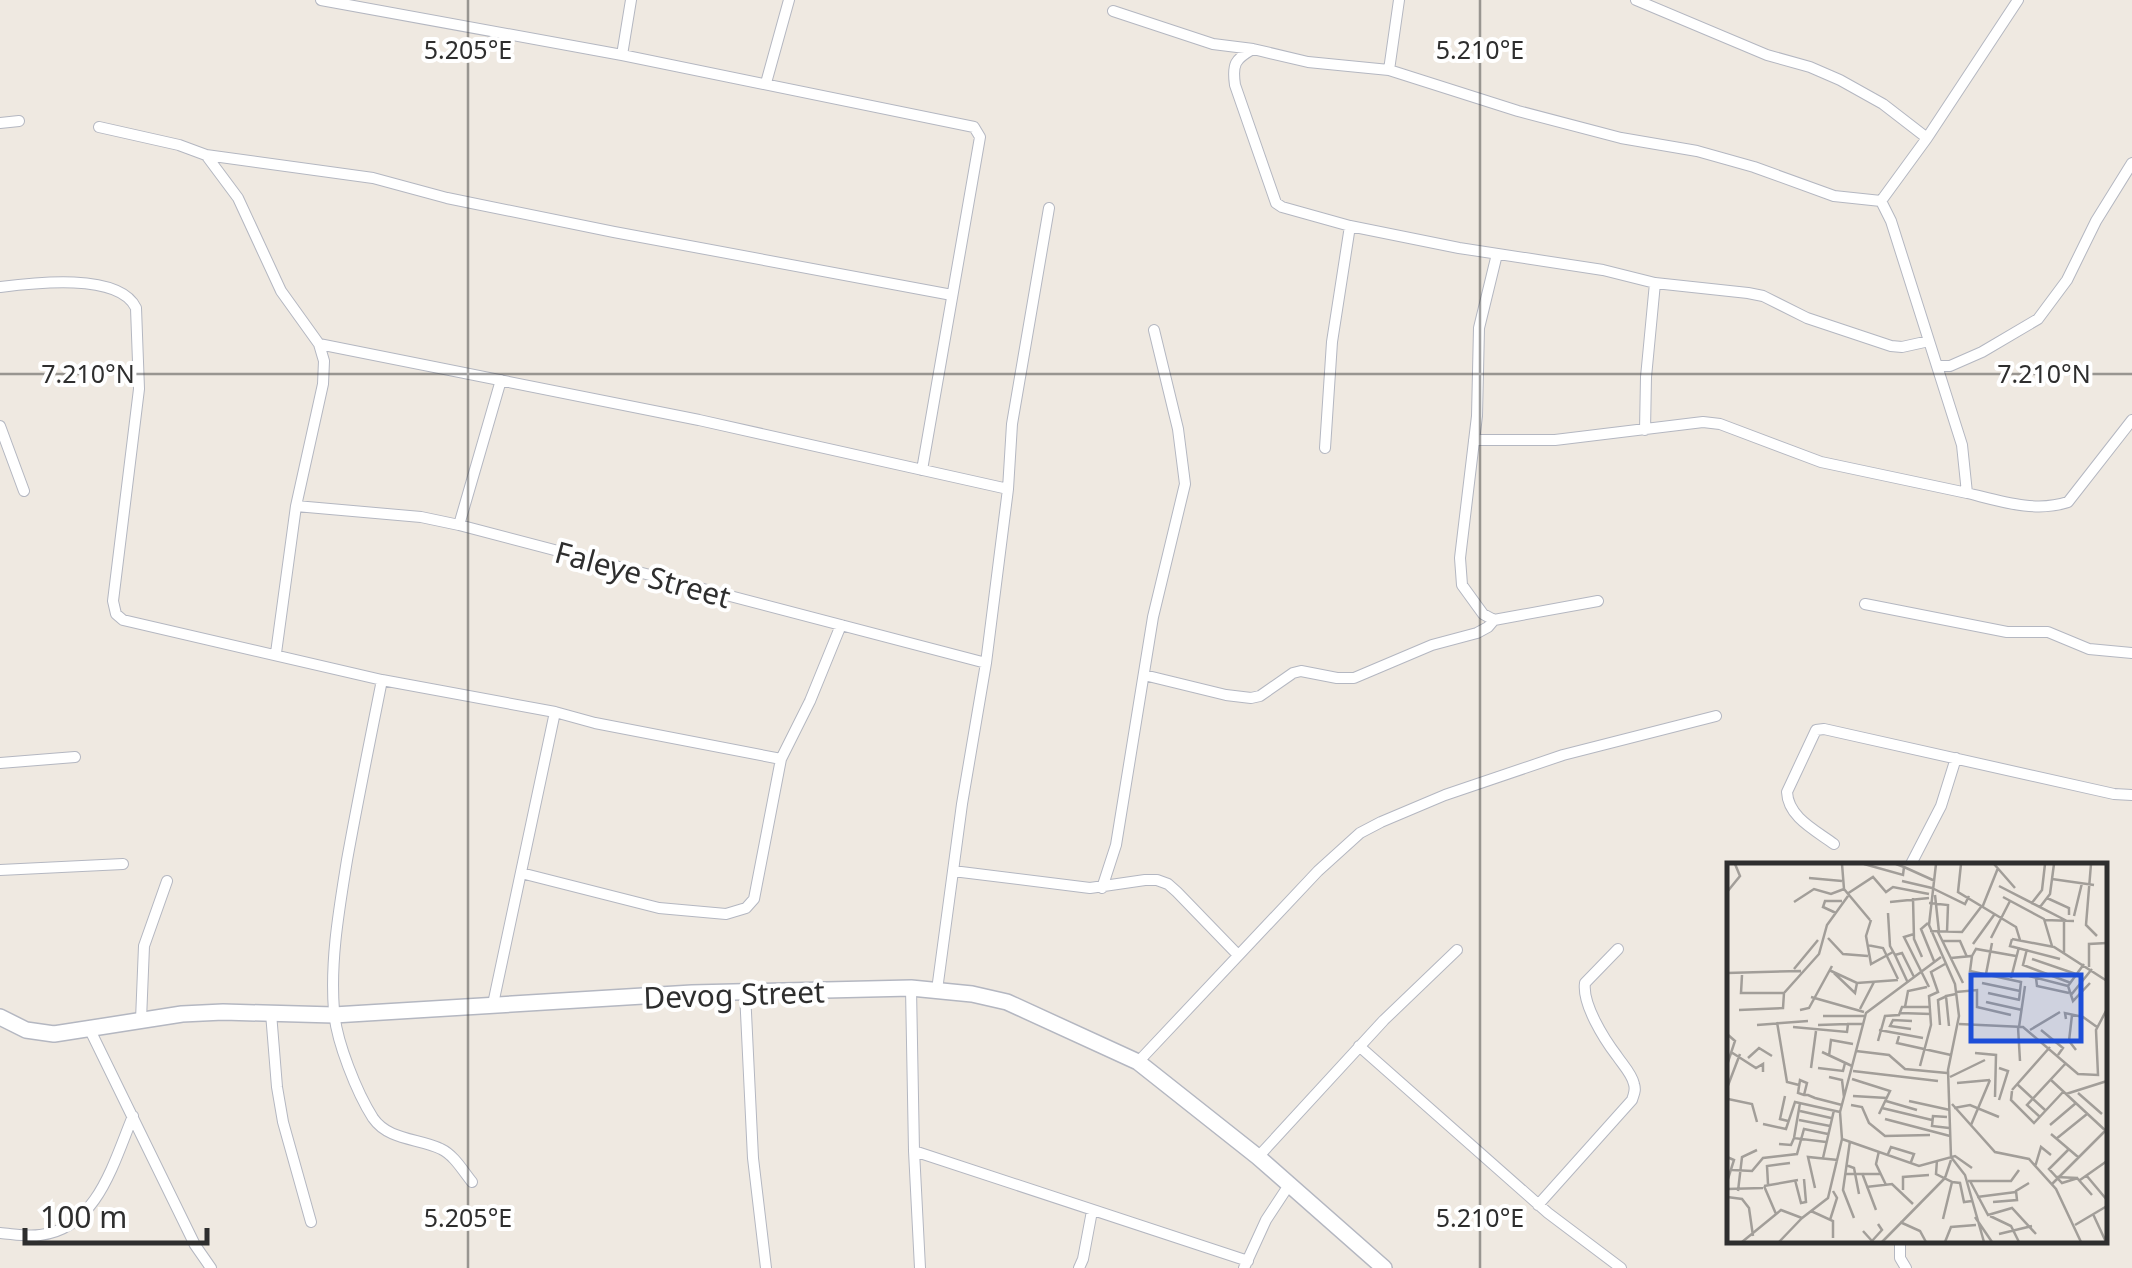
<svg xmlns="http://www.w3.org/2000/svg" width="2132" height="1268" viewBox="0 0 2132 1268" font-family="'Noto Sans',sans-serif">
	<rect width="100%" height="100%" fill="#efe9e1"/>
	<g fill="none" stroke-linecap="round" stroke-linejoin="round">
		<defs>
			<path id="street" d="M321 0 622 55 974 127 980 137 922 470
				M1636 0 1767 55 1810 67 1840 80 1883 104 1927 138
				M2018 0 1927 138 1881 201 1891 221 1962 445 1967 493C2000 501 2035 513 2068 502L2132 420
				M1113 11 1213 44 1253 49 1308 62 1389 70 1518 111 1621 138 1697 151 1754 167 1834 196 1881 201
				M1253 49C1235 59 1232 64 1235 85L1276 203 1282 207 1350 226 1459 248 1603 270 1655 283 1748 293 1763 296 1807 318 1891 346 1902 347 1929 341
				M622 55 631 0
				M1389 70 1399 0
				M766 83 789 0
				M0 123 19 121
				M99 127 179 145 206 155 238 198 281 291 319 344 324 361 323 384 296 506 276 653
				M206 155 373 178 447 198 614 232 952 295
				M0 287C32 283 119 272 136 308L139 389 113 601 116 614 123 620 382 680 555 712 595 723 781 759
				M319 344 699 420 1008 489
				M1937 366H1950L1982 352 2038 319 2067 280 2096 221 2132 163
				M0 426 24 491
				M1645 430 1646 377 1655 283
				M1474 440H1555L1703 422 1720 424 1821 462 1967 493
				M1325 448 1332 342 1350 226
				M296 506 421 517 459 525 986 663
				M459 525 501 380
				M1865 604 2007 632H2048L2089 649 2132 653
				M1494 620 1483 614 1462 585 1460 558 1477 416 1479 328 1497 254
				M1144 675 1226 695 1251 698 1260 696 1293 673 1301 671 1337 678H1354L1432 645 1477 633 1488 627 1494 620 1598 601
				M382 680C370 740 358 799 347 860 339 910 330 960 334 1011 336 1041 357 1093 373 1118 389 1141 419 1138 441 1149 454 1155 463 1171 472 1182
				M0 763 75 757
				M1834 844C1815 830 1788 817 1787 792L1816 730 1824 729 2114 794 2132 795
				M1910 866 1941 806 1956 758
				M0 870 123 864
				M953 871 1090 888 1145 880H1157L1168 884 1177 892 1238 955
				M521 873 659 908 726 914 746 908 754 899 781 759 810 701 841 625
				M1102 888 1116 845 1153 617 1185 484 1178 429 1154 330
				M911 988 914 1151 920 1268
				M937 990 962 804 986 663 1008 489 1012 424 1049 208
				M745 992 753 1158 766 1268
				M493 1004 555 712
				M271 1013 277 1087 283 1122 311 1222
				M141 1020 144 946 167 881
				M90 1030 195 1245 211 1268
				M1359 1046 1548 1213 1621 1268
				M1138 1062 1318 871 1360 833 1381 822 1445 795 1563 755 1716 716
				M914 1151 1248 1261
				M1258 1157 1384 1020 1457 950
				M1538 1205 1632 1100C1634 1093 1636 1091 1634 1084 1632 1074 1623 1065 1617 1056 1604 1039 1582 1004 1585 983L1618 949
				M0 1233C13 1234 27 1237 40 1235 97 1229 114 1161 133 1116
				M1900 1240V1258L1906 1268
				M1079 1268 1083 1259 1092 1211
				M1244 1268 1266 1220 1289 1185"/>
			<path id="secondary" d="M0 1017 26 1030 54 1034 182 1014 223 1012 334 1015 692 993 911 988 972 994 1007 1002 1138 1062 1258 1157 1384 1268"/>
		</defs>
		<!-- street casing -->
		<use href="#street" stroke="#b4b7c1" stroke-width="12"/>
		<!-- secondary casing -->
		<use href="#secondary" stroke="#b4b7c1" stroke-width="18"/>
		<!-- street -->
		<use href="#street" stroke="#fff" stroke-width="10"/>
		<!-- secondary -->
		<use href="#secondary" stroke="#fff" stroke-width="15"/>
	</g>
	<!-- ticks -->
	<path fill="none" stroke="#2e2e2e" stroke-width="2.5" stroke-opacity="0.45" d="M468 0V1268M1480 0V1268M0 374H2132"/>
	<g text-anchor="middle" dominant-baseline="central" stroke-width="8" stroke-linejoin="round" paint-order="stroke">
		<!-- street labels -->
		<g font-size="30" fill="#2e2e2e" stroke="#fff">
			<text transform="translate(643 574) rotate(15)">Faleye Street</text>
			<text transform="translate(734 994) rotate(-2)">Devog Street</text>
		</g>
	</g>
	<!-- overview -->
	<g transform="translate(1727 863)">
		<rect width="380" height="380" fill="#efe9e1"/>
		<path fill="none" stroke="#a29e99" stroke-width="2.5" d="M115 1 117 26 143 57M137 1 176 12 177 4 169 1M209 1 202 62 228 121 232 153 221 207 224 294 238 312 257 379M234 1 231 29 289 64 293 77M267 1 288 25M364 1 359 62 370 73M177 4 208 18M82 15 115 18M325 16 367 22M175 18 205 25M272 23 340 58M205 25 238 41 242 33M0 29 13 13 8 1M120 31 146 14 159 29 166 24 202 31M208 32 212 69M276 34 317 56 325 83M186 35 187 76 195 94M320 35 342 45V52M67 39 87 26 104 31 117 26M163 39 202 35M202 40 221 42 220 69M304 41 315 27 318 1M313 44 323 31 327 1M255 45 271 5M109 50 96 44 98 38H115M161 50 163 83 168 92 175 90 187 114M347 53 355 20M144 57 139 73 144 101 166 89M317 57 347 58M201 60 194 66 207 98M203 68 235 69 254 44M211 69 236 120M187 71 177 74 202 124M101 75 116 91 141 93M264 75 283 38M285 76 327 84 380 118M285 76 283 83 333 96M215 78H233L240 94M246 81 267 52M140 82 156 85 171 116M300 86 296 102 344 120M337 90V59M168 92 181 120M245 93 249 86 289 93M214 94 139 150 113 249 115 276 192 303 228 293 245 305M224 95 245 93 243 108 294 119 292 137M305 96 349 111M357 101 341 123 346 138 363 120M362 104V81L380 80M67 106 91 77M102 107 130 120 171 117M0 110 74 108M107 110 128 130 130 120M259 111 265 80M15 112 14 130H57L92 91 100 62 121 33M302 113 341 123M284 115 292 84M309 115 310 123 342 130M255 120 293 128M229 129 250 127V144L284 152M261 130 293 137M344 132 365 106M84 134 137 149M259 139 295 147M178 144 181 128 200 124M133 146 147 119M12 147 56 145 57 130M73 147 82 145 105 103M173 150 204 151M345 152 342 178 349 187M96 153H138M339 156 338 150 356 154 370 164M50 159 60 219 72 222M232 161 296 164 351 211 371 212 369 167 380 146M30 162 81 158M91 162 121 161M213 162 211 137 220 133M222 163 219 133 229 131M66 164 120 169 121 161H137M291 164 293 198M292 164 298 123M184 166 163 163 166 157 185 158M152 167 196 175M303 167 333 149M314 167 336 185 331 192M0 171 8 178 0 202M172 173 170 180 224 192M151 178 158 153 172 152 175 144H202M129 188 162 192 178 206 220 210M4 189 29 205 36 201V209M95 189 125 203M248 190 269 192 268 234M102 193 104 177 126 181M21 195 32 185 45 193M193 203 204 162 202 133 211 129 204 109 218 101M84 205 89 168M91 205 116 208 118 200M272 205 281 208 272 237M126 208 211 218M102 214 115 217 117 234M223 214 258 197M125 216 163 228 152 251M324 217 380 269M230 220 263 217M290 221 318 247M0 225 13 191M285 227 323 184M285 228 284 237 307 260 336 229M351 230 375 251M339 231 380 218M77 232 80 220 73 217 71 230 77 232H81L88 235 115 242M58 233 53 256 61 258M126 233 160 235M1 236 25 241 30 259M159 238 190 247M182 238 223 247M225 241 268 289 302 296 329 326 354 379M124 242 135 244 142 260 158 273 203 272M155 245 205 257M227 245 243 242 272 254M73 248 104 255M220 254 206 253 205 263 222 265M313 254 300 242 339 200M158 256 223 273M72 257 103 263M36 261 59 266 68 239 113 249M244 262 263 217M323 262 349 240M324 271 351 294M67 275 73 240M329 276 360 251M123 278 116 327 127 355M52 281 64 282 67 275 99 279M341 287 322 306 335 320 351 315M152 288 149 301 159 322M161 291 164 284 177 288 187 291 184 299M0 294 7 297 0 319M96 295 107 247M210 297 209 311 225 319 216 356M119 302 127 305 132 331M308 304 314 284 324 292M5 307 25 308 36 295 70 291 77 266 101 271M135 310 149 347M118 311H153M359 312 380 337M330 314 350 315 365 332M68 317 74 340 79 339 77 316M353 317 380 298M241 318H284L292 307M243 318 261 352 285 345 309 371M225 319 233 320 237 339 245 338M41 321 40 303 63 300M324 322 378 268M37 323 71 317M37 323 49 351M139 324 165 321 186 341M88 325 81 294 111 297M0 326 36 325M176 327V314L202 312M11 328 15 294 30 287M0 334 15 336 22 345 26 373M250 334 289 329M266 339 290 337 289 328 302 320M84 348 106 358V375M366 351 379 379M263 353 284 363 292 379M248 354 265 379M103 357 110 335 106 328M173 359 193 368 199 379M348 362 380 343M136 368 145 378 155 367 151 361M272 371 305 363M15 379 54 347 75 355 101 335 115 276M52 379 75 355M155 379 218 315 224 297M218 379 224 364 249 362"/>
		<path fill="#1d4ed8" fill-opacity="0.15" stroke="#1d4ed8" stroke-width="5" d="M244 112H354V178H244Z"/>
		<rect width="380" height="380" fill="none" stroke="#2e2e2e" stroke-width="5"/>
	</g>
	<g font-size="25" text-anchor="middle" fill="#2e2e2e" stroke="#fff" stroke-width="8" stroke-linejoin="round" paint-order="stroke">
		<text x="468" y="59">5.205°E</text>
		<text x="1480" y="59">5.210°E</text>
		<text x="88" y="383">7.210°N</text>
		<text x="2044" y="383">7.210°N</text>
		<text x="468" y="1227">5.205°E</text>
		<text x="1480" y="1227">5.210°E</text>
	</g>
	<!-- scale -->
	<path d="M25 1228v15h182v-15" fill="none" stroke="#2e2e2e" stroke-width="5"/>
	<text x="40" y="1228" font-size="30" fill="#2e2e2e" stroke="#ffffff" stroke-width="8" paint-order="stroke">100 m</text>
</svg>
